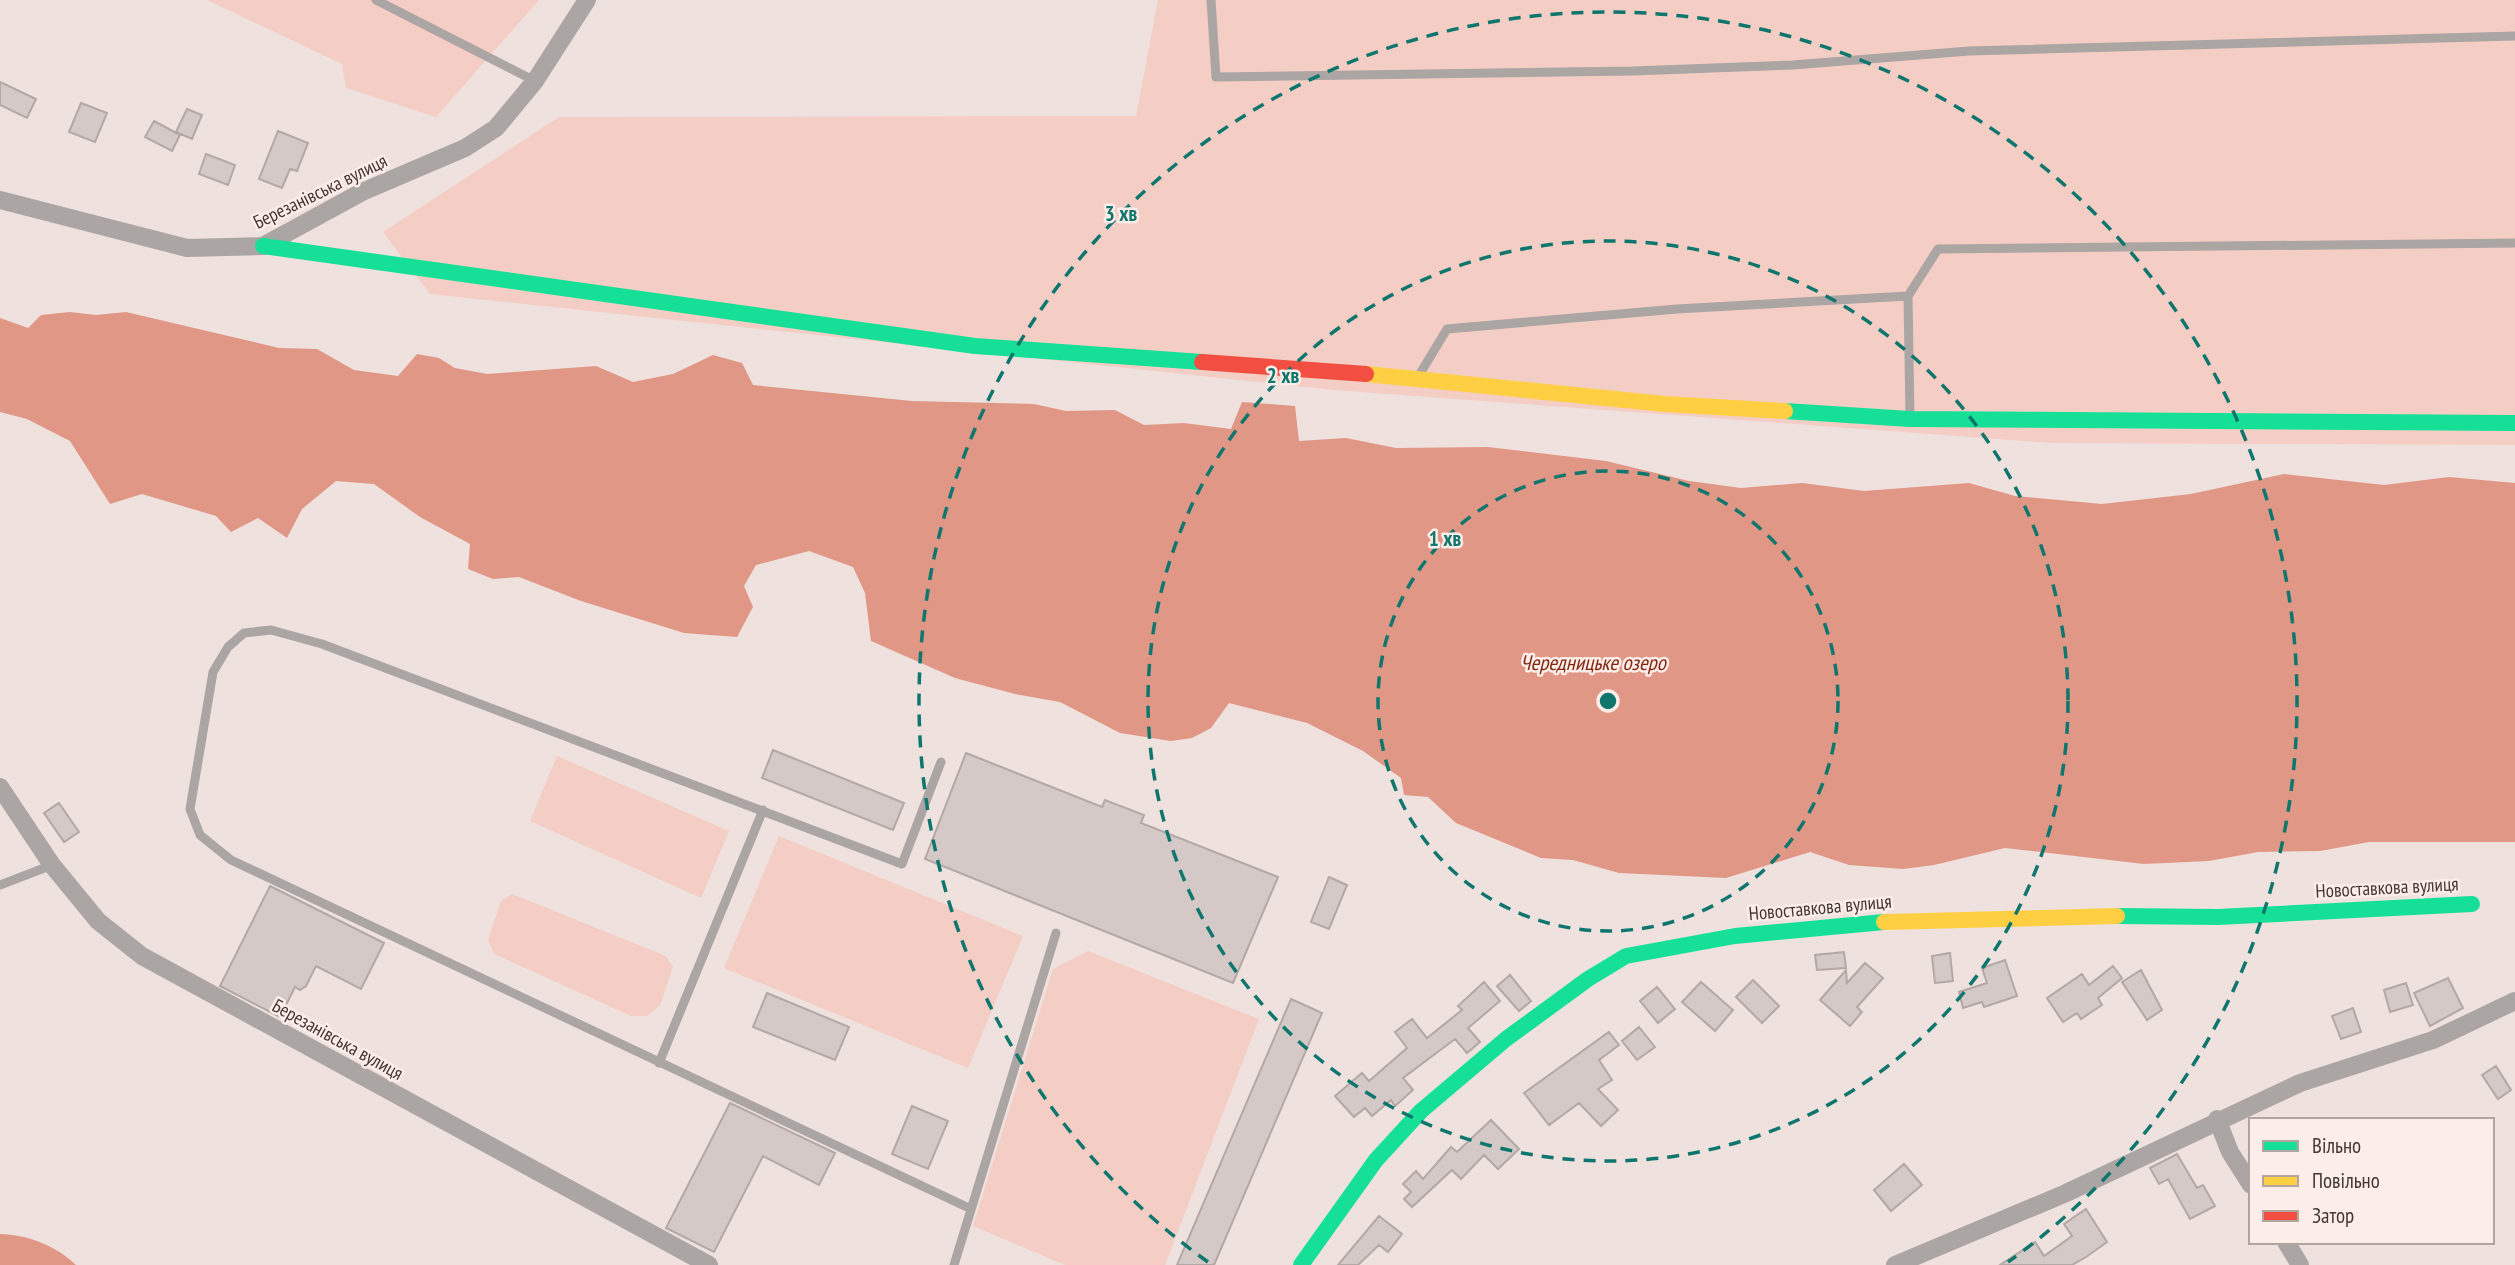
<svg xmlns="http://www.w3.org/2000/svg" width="2515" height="1265" viewBox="0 0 2515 1265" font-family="'PT Sans Narrow',sans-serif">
	<rect width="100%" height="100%" fill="#efe1de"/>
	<!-- green -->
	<path fill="#f4cec4" d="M207 0H539L436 117 346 88 342 64Z
		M1158 0H2515V445L2052 443 1334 390 430 294 383 232 559 117 1136 116Z
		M557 756 729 831 701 898 530 821Z
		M779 836 1023 936 968 1068 724 968Z
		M512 894 666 956 673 967 660 1005 647 1016H631L494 954 488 940 501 901Z
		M1088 951 1259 1019 1165 1265H1065L973 1226 1053 969Z"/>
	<!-- water -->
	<path fill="#e19786" d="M70 312 96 315 126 312 279 348 317 349 354 370 398 376 417 354 439 358 455 368 487 374 596 366 633 382 673 374 713 355 742 363 753 385 912 401 1034 404 1066 411 1115 410 1144 425 1184 423 1231 429 1242 402 1295 406 1299 441 1346 438 1396 448 1488 447 1606 461 1689 481 1741 488 1802 483 1864 491 1969 483 2015 496 2102 504 2191 494 2284 474 2384 485 2449 477 2515 483V842H2369L2320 851 2258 852 2209 861 2144 864 2005 848 1934 865 1903 869 1849 865 1810 852 1726 878 1619 873 1573 860 1541 858 1456 823 1428 797 1404 795 1401 778 1363 751 1307 723 1229 703 1211 728 1192 738 1171 741 1120 733 1060 702 1015 694 955 678 871 641 865 593 853 567 809 551 756 565 744 586 753 607 737 637 684 633 581 601 519 577 493 579 468 569 470 544 420 517 374 484 336 481 302 509 287 538 258 518 231 532 216 516 142 494 110 504 70 441 27 419 0 412V318L28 328 41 315Z
		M0 1234C28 1235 55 1245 76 1265H0Z"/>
	<!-- building -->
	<path fill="#d5c9c7" stroke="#b2a8a5" stroke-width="2" d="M0 82 36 99 27 118 0 105Z
		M81 103 107 113 95 142 69 132Z
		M187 109 202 115 192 139 176 132Z
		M154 121 180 135 172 151 145 137Z
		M278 131 308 143 297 171 290 169 282 188 259 179Z
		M206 154 235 165 228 185 199 174Z
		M773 750 904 803 893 830 762 778Z
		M966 753 1102 807 1105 800 1144 815 1141 823 1278 877 1233 983 925 859Z
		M59 803 79 832 64 842 44 813Z
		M1329 877 1347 885 1329 929 1311 922Z
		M270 886 384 943 361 989 316 966 306 986 300 990 295 987 280 1017 220 986Z
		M1844 952 1846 968 1817 970 1815 955Z
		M1950 953 1953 981 1935 983 1932 956Z
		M2005 960 2017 996 1984 1007 1982 1002 1963 1008 1959 992 1987 983 1982 968Z
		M1865 963 1883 978 1857 1007 1862 1012 1850 1026 1820 1000 1846 970 1847 983Z
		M2113 966 2122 978 2098 998 2102 1005 2081 1019 2077 1013 2063 1022 2047 998 2082 974 2089 985Z
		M2141 970 2162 1010 2147 1020 2122 982Z
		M1510 975 1531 1001 1519 1011 1497 986Z
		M2448 978 2463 1008 2430 1026 2414 993Z
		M1753 980 1779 1006 1762 1023 1736 997Z
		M1484 982 1500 1001 1468 1028 1480 1042 1467 1053 1455 1039 1403 1078 1413 1090 1395 1106 1391 1100 1372 1116 1365 1108 1354 1117 1335 1096 1362 1073 1369 1081 1407 1048 1395 1032 1412 1019 1427 1038 1462 1010 1458 1006Z
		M1701 982 1733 1010 1715 1031 1682 1002Z
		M2406 983 2413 1005 2390 1012 2384 990Z
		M1657 987 1675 1009 1658 1023 1640 1001Z
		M767 993 849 1027 835 1060 753 1027Z
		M1291 999 1322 1013 1214 1265H1177Z
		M2353 1008 2361 1032 2341 1039 2332 1016Z
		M1639 1027 1655 1047 1637 1060 1622 1041Z
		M1609 1032 1619 1045 1599 1060 1612 1080 1598 1089 1618 1110 1601 1126 1579 1103 1549 1125 1524 1093Z
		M2496 1066 2511 1090 2498 1099 2482 1075Z
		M730 1103 835 1153 819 1185 763 1156 714 1252 666 1228Z
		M912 1106 948 1121 928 1169 892 1154Z
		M1491 1120 1519 1149 1498 1169 1484 1155 1461 1179 1452 1170 1412 1207 1404 1199 1411 1192 1403 1184 1416 1171 1423 1179 1451 1147 1457 1152Z
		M2177 1154 2197 1188 2203 1185 2215 1206 2190 1219 2168 1179 2159 1184 2150 1168Z
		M1904 1164 1922 1185 1891 1211 1874 1190Z
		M2086 1209 2107 1242 2086 1257 2072 1265H2000L2035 1242 2044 1256 2072 1236 2064 1224Z
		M1379 1216 1402 1234 1388 1252 1379 1245 1358 1265H1338Z"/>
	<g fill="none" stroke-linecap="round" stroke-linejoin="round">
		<!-- lane -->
		<path stroke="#aba5a3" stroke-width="9" d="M376 0 535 81
			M1211 0 1216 77 1633 71 1793 65 1969 51 2515 36
			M1908 296 1910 416
			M1418 377 1447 329 1677 309 1908 296 1938 249 2515 243
			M941 762 902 864 322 644 271 630 244 633 228 647 213 672 190 809 200 835 231 860 971 1209
			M0 885 52 865
			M659 1063 763 810
			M954 1265 1056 933"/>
		<!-- street -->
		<path stroke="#aba5a3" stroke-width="18" d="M0 200 187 248 263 246 362 192 465 148 496 128 535 81 587 0
			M0 787 52 865 98 921 142 956 709 1265
			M2217 1119 2230 1152 2251 1185
			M2286 1242 2300 1265
			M1895 1265 2064 1194 2300 1083 2433 1040 2515 1001"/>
		<!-- fast -->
		<path stroke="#16e098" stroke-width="16" d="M263 246 975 346 1202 362
			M1785 411 1910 419 2515 423
			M2117 916 2218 917 2472 904
			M1301 1265 1376 1160 1421 1111 1506 1039 1588 979 1626 956 1735 936 1884 922"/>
		<!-- slow -->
		<path stroke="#ffcf43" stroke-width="16" d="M1366 374 1665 404 1785 411
			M1884 922 2117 916"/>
		<!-- jam -->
		<path stroke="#f24e42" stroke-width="16" d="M1202 362 1366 374"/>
	</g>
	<!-- distance rings -->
	<g fill="none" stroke="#0f766e" stroke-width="3.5" stroke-dasharray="12 9">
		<circle cx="1608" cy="701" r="230"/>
		<circle cx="1608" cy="701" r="460"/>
		<path d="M1208 1262A689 689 0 1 1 2008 1262"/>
	</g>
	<g text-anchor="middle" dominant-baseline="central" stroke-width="5" stroke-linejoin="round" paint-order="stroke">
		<!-- street labels -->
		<g font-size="19" fill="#413734" stroke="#fdede8">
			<text transform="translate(320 191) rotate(-26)">Березанівська вулиця</text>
			<text transform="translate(2387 887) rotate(-3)">Новоставкова вулиця</text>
			<text transform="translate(1820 907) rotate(-5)">Новоставкова вулиця</text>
			<text transform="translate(338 1039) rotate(29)">Березанівська вулиця</text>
		</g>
		<!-- water labels -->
		<g font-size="21" font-style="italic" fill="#802712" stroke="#fdede8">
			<text x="1593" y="662">Чередницьке озеро</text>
		</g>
	</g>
	<circle cx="1608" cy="701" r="10" fill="#0f766e" stroke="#fdede8" stroke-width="3.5"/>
	<g font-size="21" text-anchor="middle" font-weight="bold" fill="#0f766e" stroke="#fdede8" stroke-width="5" stroke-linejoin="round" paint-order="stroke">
		<text x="1121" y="221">3 хв</text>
		<text x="1283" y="383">2 хв</text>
		<text x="1445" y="546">1 хв</text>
	</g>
	<!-- legend -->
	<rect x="2249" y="1118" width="245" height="126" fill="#fdede8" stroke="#b2a4a0" stroke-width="2"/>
	<rect x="2263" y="1141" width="35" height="10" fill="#16e098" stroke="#b2a4a0" stroke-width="2"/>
	<text x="2312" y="1153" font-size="21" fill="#413734">Вільно</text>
	<rect x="2263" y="1176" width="35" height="10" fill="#ffcf43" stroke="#b2a4a0" stroke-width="2"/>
	<text x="2312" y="1188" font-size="21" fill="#413734">Повільно</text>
	<rect x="2263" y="1211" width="35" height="10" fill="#f24e42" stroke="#b2a4a0" stroke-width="2"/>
	<text x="2312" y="1223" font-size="21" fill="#413734">Затор</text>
</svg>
